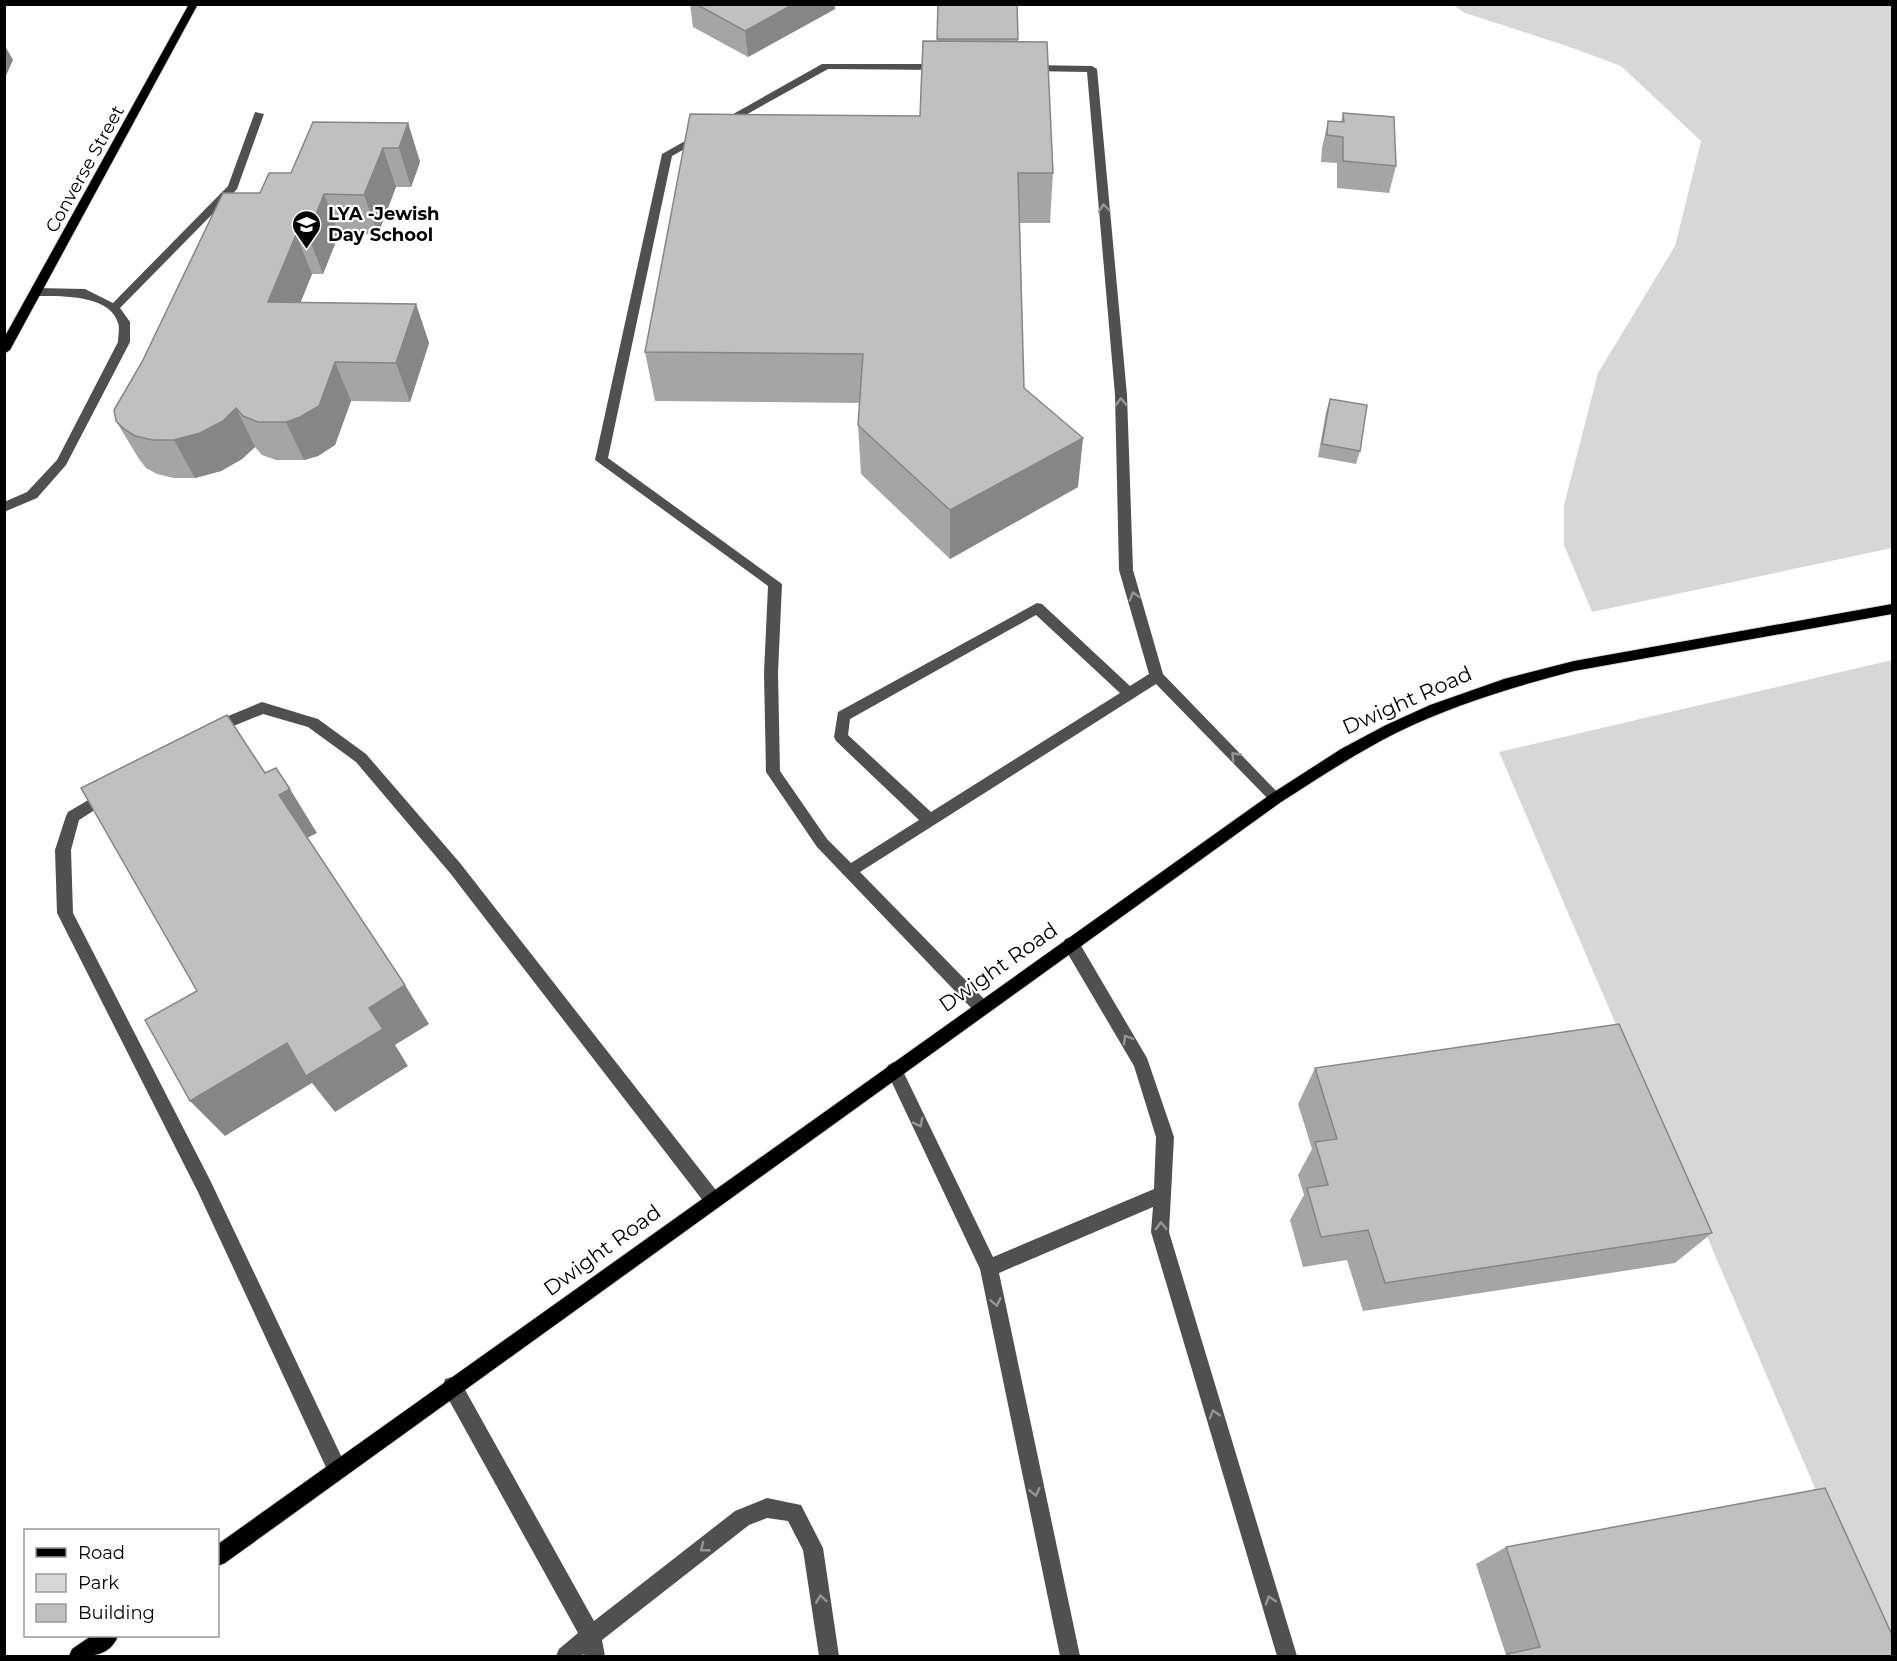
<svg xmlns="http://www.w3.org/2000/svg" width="1897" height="1661" viewBox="0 0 1897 1661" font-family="Montserrat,sans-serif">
	<rect width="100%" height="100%" fill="#fff"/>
	<!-- green -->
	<path fill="#d7d7d7" d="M1453 5H1892V548L1592 612 1564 545V505L1598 373 1675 246 1701 141 1621 66 1567 46 1465 13Z
		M1892 660V1656H1887L1499 752Z"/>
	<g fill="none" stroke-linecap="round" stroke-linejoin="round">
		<defs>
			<path id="major" d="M189 4H198L10 350 4 354V338Z
				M1892 604V614L1574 671C1513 687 1453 705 1396 733 1356 753 1319 778 1281 802L225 1563 218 1566V1544L1271 794 1341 749 1386 725 1430 705 1504 679 1574 661Z
				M91 1636H118C109 1658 89 1656 69 1656L72 1649Z"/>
		</defs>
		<!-- major casing -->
		<use href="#major" stroke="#dbdbdb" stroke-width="2"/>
		<!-- minor -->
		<path fill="#505050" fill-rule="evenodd" d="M822 64H942L947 67 942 70 828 69 672 156 608 458 782 584 778 673 780 771 827 839 851 863 919 820 836 741 834 737 838 712 1037 603 1042 604 1130 686 1149 674 1119 570 1115 395 1087 72 1029 71 1024 68 1029 65 1092 66 1097 69 1127 395 1133 570 1163 674 1283 798 1281 802H1271L1156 684 860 872 988 1003 990 1008 988 1013 982 1015 976 1013 817 847 766 772 764 673 768 586 595 460 662 154ZM1036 615 1120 693 931 812 848 735 850 719Z
			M255 112 264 114 237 189 120 308 130 322V342L66 465 37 498 4 512V502L27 492 57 460 118 342C118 336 120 328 118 323 110 294 59 296 36 296L30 292 36 288 85 289 113 303 228 186Z
			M262 702 318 719 366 754 460 863 719 1194 722 1200 719 1206 713 1208 707 1206 450 873 356 762 308 727 263 714 214 734 209 732 207 728 209 724Z
			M107 789 112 791 114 795 112 799 79 820 71 850 73 913 210 1180 344 1462 347 1469 344 1476 337 1479 330 1476 198 1192 57 913 55 850 66 816 68 812Z
			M1071 937 1077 939 1147 1058 1174 1137 1169 1232 1297 1656H1277L1151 1232 1153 1207 999 1273 1080 1656H1060L980 1269 886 1070 888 1065 894 1062 900 1065 993 1257 1154 1189 1156 1137 1134 1066 1065 949 1063 944 1065 939Z
			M452 1377 459 1379 594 1621 735 1511 767 1498 801 1505 823 1548 839 1656H819L803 1550 788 1521 767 1518 749 1525 602 1640 605 1656H585L584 1654 582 1656H556L559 1649 578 1633 445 1393 443 1386 445 1379Z"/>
		<!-- major -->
		<use href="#major" fill="#000" fill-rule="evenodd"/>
	</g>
	<!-- wall -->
	<path fill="#a5a5a5" d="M690 4H835V9L748 57 693 27Z
		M938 4 1018 39V42L1053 173 1050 223H1020L1024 388 1078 487 950 559 861 474 858 425 860 403 655 401 645 352 920 116 937 42Z
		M1343 113 1396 166 1389 193 1337 188V163L1321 162 1322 148 1328 121 1341 122Z
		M408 123 420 162 411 187H396L378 234H339L323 274H312L300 303 416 304 429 343 410 402 351 401 335 445 318 456 304 460H276L262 455 255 447 242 459 221 471 195 478H174L157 474 146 468 139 459 116 421 260 193 291 173Z
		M1330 399 1360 451 1356 464 1318 457 1326 412Z
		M1315 1068 1712 1233 1675 1263 1363 1311 1347 1260 1303 1267 1290 1220 1304 1195 1298 1175 1312 1149 1298 1104Z
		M1506 1547 1893 1656H1501L1506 1655 1476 1564Z"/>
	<!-- shaded-wall -->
	<path fill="#868686" d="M794 4H835V9L748 57 745 31Z
		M4 44 13 60 4 80Z
		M408 123 420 162 411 187 399 148Z
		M383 148 396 187 378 234 364 195Z
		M324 194 339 234 323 274 308 235Z
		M296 235 312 274 285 341 268 302Z
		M416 304 429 343 410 402 396 363Z
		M335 362 351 401 335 445 318 456 304 460 286 422Z
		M236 408 255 447 242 459 221 471 195 478 174 440Z
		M1083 438 1078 487 950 559V510Z
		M290 789 317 833 307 838 279 795Z
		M405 985 429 1024 395 1045 408 1066 335 1112 312 1083 225 1136 190 1101 287 1043 369 1008Z"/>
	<!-- building -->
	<path fill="#c0c0c0" stroke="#868686" stroke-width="1.5" d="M696 4H794L745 31Z
		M938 4H1017L1018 39H937Z
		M923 41 1047 42 1053 173H1018L1024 388 1083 438 950 510 858 425 863 354 645 352 690 114 920 116Z
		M1343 113 1394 117 1396 166 1343 161V137L1327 135 1328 121 1344 122Z
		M313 122 408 123 399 148H383L364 195 324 194 308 235H296L268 302 416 304 396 363 335 362 319 406 300 417 286 422H258L243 416 236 408 223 421 200 433 174 440H153L135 436 124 429 116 421 114 410 142 362 223 193H260L269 173H291Z
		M1330 399 1367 405 1360 451 1322 444Z
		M227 715 265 773 276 768 290 789 279 795 405 985 369 1008 383 1029 306 1076 287 1043 190 1101 145 1020 197 991 81 788Z
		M1619 1024 1712 1233 1385 1283 1368 1230 1321 1237 1307 1188 1328 1185 1315 1142 1337 1139 1315 1068Z
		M1825 1488 1893 1637V1656H1508L1507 1654 1540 1647 1506 1547Z"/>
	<!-- one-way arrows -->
	<defs><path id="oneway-chevron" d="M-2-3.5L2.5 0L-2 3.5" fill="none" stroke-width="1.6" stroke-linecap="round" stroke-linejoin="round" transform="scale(1.5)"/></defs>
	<g stroke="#969696">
		<use href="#oneway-chevron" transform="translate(1104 208) rotate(-95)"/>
		<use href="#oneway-chevron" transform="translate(1121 402) rotate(-92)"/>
		<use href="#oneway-chevron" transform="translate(1134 596) rotate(-107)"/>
		<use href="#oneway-chevron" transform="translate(1235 756) rotate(-134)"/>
		<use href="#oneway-chevron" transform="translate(1127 1039) rotate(-120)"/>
		<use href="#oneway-chevron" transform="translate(919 1123) rotate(64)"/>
		<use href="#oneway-chevron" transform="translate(1161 1226) rotate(-92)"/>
		<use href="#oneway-chevron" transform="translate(996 1302) rotate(78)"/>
		<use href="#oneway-chevron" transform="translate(1214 1414) rotate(-107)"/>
		<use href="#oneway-chevron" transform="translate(1035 1492) rotate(78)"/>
		<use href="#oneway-chevron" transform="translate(704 1548) rotate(142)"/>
		<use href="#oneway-chevron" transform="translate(821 1599) rotate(-98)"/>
		<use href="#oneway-chevron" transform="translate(1270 1600) rotate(-107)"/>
	</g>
	<!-- icons -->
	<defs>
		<symbol id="school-pin" viewBox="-11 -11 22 30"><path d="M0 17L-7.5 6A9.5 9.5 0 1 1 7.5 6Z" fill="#000" stroke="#fff"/><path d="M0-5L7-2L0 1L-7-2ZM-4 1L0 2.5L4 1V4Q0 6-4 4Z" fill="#fff"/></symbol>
	</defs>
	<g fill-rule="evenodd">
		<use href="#school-pin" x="290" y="208" width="33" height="45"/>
	</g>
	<g text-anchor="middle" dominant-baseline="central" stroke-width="4.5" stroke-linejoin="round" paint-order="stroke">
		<!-- far-street labels -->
		<g font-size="18" fill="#000" stroke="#fff">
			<text transform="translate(85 169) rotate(-61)">Converse Street</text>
		</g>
		<!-- far-poi labels -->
		<g font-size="18" font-weight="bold" fill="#000" stroke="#fff" text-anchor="start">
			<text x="328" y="214">LYA -Jewish<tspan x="328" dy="21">Day School</tspan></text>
		</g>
		<!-- street labels -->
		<g font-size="21" fill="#000" stroke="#fff">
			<text transform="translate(1407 700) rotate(-24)">Dwight Road</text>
			<text transform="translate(998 967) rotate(-35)">Dwight Road</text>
			<text transform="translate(602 1250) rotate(-36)">Dwight Road</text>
		</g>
	</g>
	<!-- border -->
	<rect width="1897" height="1661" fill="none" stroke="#000000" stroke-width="12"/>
	<!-- legend -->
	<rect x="24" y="1529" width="195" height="108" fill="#ffffff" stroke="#999999" stroke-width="1.5"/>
	<rect x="36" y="1548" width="30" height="9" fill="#000000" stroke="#999999" stroke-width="1.5"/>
	<text x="78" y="1559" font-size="18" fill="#000000">Road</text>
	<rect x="36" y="1574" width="30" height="18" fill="#d7d7d7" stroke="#999999" stroke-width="1.5"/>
	<text x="78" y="1589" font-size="18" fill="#000000">Park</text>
	<rect x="36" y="1604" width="30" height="18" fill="#c0c0c0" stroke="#999999" stroke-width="1.5"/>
	<text x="78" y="1619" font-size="18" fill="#000000">Building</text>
</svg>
